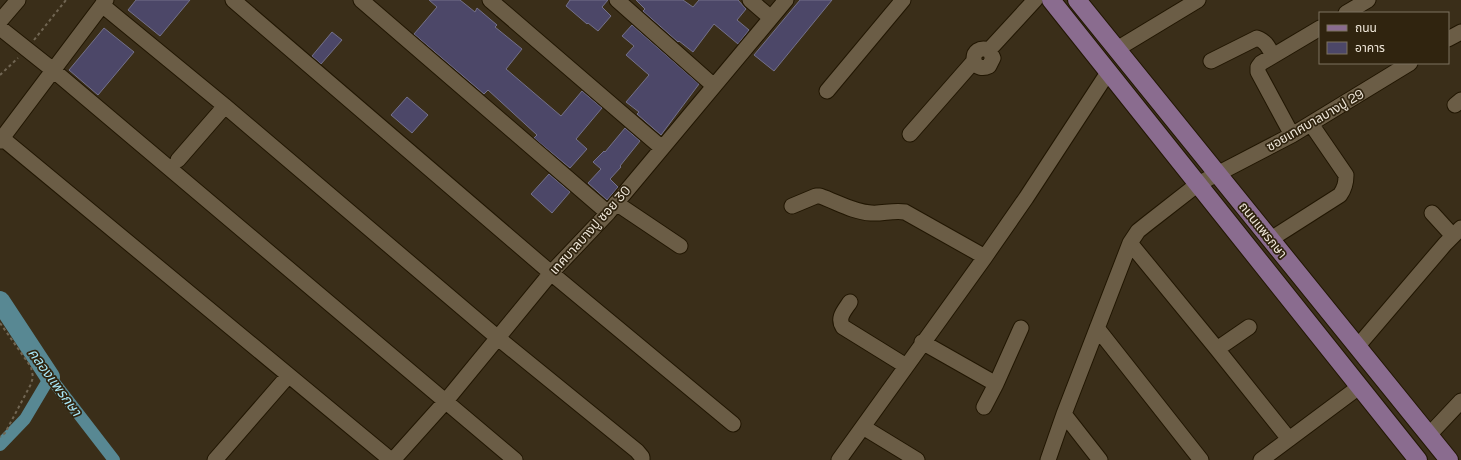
<svg xmlns="http://www.w3.org/2000/svg" width="1461" height="460" viewBox="0 0 1461 460" font-family="'Space Grotesk','Noto Sans Thai',sans-serif">
	<rect width="100%" height="100%" fill="#3a2e19"/>
	<g fill="none" stroke-linecap="round" stroke-linejoin="round">
		<!-- canal -->
		<path stroke="#588893" stroke-width="12" d="M0 445 25 419 50 377 114 460"/>
		<!-- river -->
		<path stroke="#588893" stroke-width="20" d="M0 301 50 377"/>
	</g>
	<!-- building -->
	<path fill="#4c4768" stroke="#74718a" d="M136 0H190L160 36 128 10Z
		M429 0H460L475 12 477 8 497 25 495 27 522 49 506 69 561 116 582 91 602 108 576 139 587 149 570 168 534 138 537 135 488 90 484 94 414 34 437 7Z
		M570 0H608L602 7 611 16 598 31 588 23 587 24 566 6Z
		M636 0H683L693 7 699 0H738L746 9 737 20 749 30 738 44 714 24 693 52 679 41 678 42 643 11 645 9Z
		M800 0H832L774 71 754 55Z
		M632 25 699 84 661 135 637 114 639 112 626 102 649 75 626 55 634 46 622 36Z
		M104 28 134 52 98 95 69 70Z
		M332 32 342 40 321 64 312 56Z
		M407 97 428 115 412 133 391 115Z
		M625 128 640 141 620 166 621 167 610 179 618 187 607 200 588 183 601 169 593 162 604 151 605 152Z
		M549 174 570 192 552 213 531 194Z"/>
	<g fill="none" stroke-linecap="round" stroke-linejoin="round">
		<defs>
			<path id="minor" d="M233 0 551 273 733 424
				M361 0 608 213
				M490 0 662 148
				M617 0 714 86
				M750 0 771 18
				M102 5 225 106 498 338 637 451 642 457V460
				M1346 13 1368 0
				M0 21 18 0
				M0 28 53 70 515 460
				M1448 39 1461 32
				M1117 49 1198 0
				M989 50 1035 0
				M1211 61 1257 38C1266 41 1269 48 1273 56
				M827 91 903 0
				M1455 105 1461 100
				M910 134 974 61C973 51 980 47 989 50L993 58 989 66C983 69 977 68 974 61
				M1292 135 1258 72V67L1261 63 1320 28
				M2 138 391 460
				M0 141 106 0
				M178 160 225 106
				M616 203 680 246
				M792 206 816 196H820C837 202 853 212 871 213 882 214 893 210 905 212L985 257
				M1432 213 1453 236
				M1271 239 1340 195C1345 188 1346 183 1346 175L1311 124
				M1130 243 1217 349 1289 439
				M850 302C844 311 837 318 843 327L906 366
				M1097 328 1201 460
				M922 342 996 384 1021 328
				M1357 347 1445 244 1461 228
				M1217 349 1249 327
				M984 407 996 384
				M1064 414 1100 460
				M863 427 917 460
				M1429 435 1461 401
				M215 460 288 376
				M393 460 445 402 551 273 608 213 786 0
				M839 460 985 257 1026 198 1109 71
				M1048 460 1064 414 1130 243 1138 231 1148 223 1198 184 1292 135 1410 63
				M1261 460 1359 387"/>
			<path id="major" d="M1051 0 1418 460
				M1077 0 1449 460"/>
		</defs>
		<!-- minor casing -->
		<use href="#minor" stroke="#211602" stroke-width="17"/>
		<!-- major casing -->
		<use href="#major" stroke="#211602" stroke-width="20"/>
		<!-- path -->
		<path stroke="#716653" stroke-width="2" stroke-dasharray="3 3" stroke-linecap="butt" d="M34 40 66 0
			M0 75 18 58
			M0 323 31 367 33 377 31 384 5 433 0 437"/>
		<!-- minor -->
		<use href="#minor" stroke="#6b5d46" stroke-width="15"/>
		<!-- major -->
		<use href="#major" stroke="#8a6c8f" stroke-width="18"/>
	</g>
	<g text-anchor="middle" dominant-baseline="central" stroke-width="3.5" stroke-linejoin="round" paint-order="stroke">
		<!-- street labels -->
		<g font-size="13" fill="#f0e8db" stroke="#30240f">
			<text transform="translate(1315 120) rotate(-30)">ซอยเทศบาลบางปู 29</text>
			<text transform="translate(590 230) rotate(-48)">เทศบาลบางปู ซอย 30</text>
			<text transform="translate(1263 230) rotate(51)">ถนนแพรกษา</text>
		</g>
		<!-- water labels -->
		<g font-size="14" font-style="italic" fill="#a9e8f8" stroke="#30240f">
			<text transform="translate(55 382) rotate(54)">คลองแพรกษา</text>
		</g>
	</g>
	<!-- legend -->
	<rect x="1319" y="12" width="130" height="52" fill="#30240f" stroke="#7d7261"/>
	<rect x="1327" y="25" width="20" height="6" fill="#8a6c8f" stroke="#7d7261"/>
	<text x="1355" y="32" font-size="12" fill="#f0e8db">ถนน</text>
	<rect x="1327" y="42" width="20" height="12" fill="#4c4768" stroke="#7d7261"/>
	<text x="1355" y="52" font-size="12" fill="#f0e8db">อาคาร</text>
</svg>
